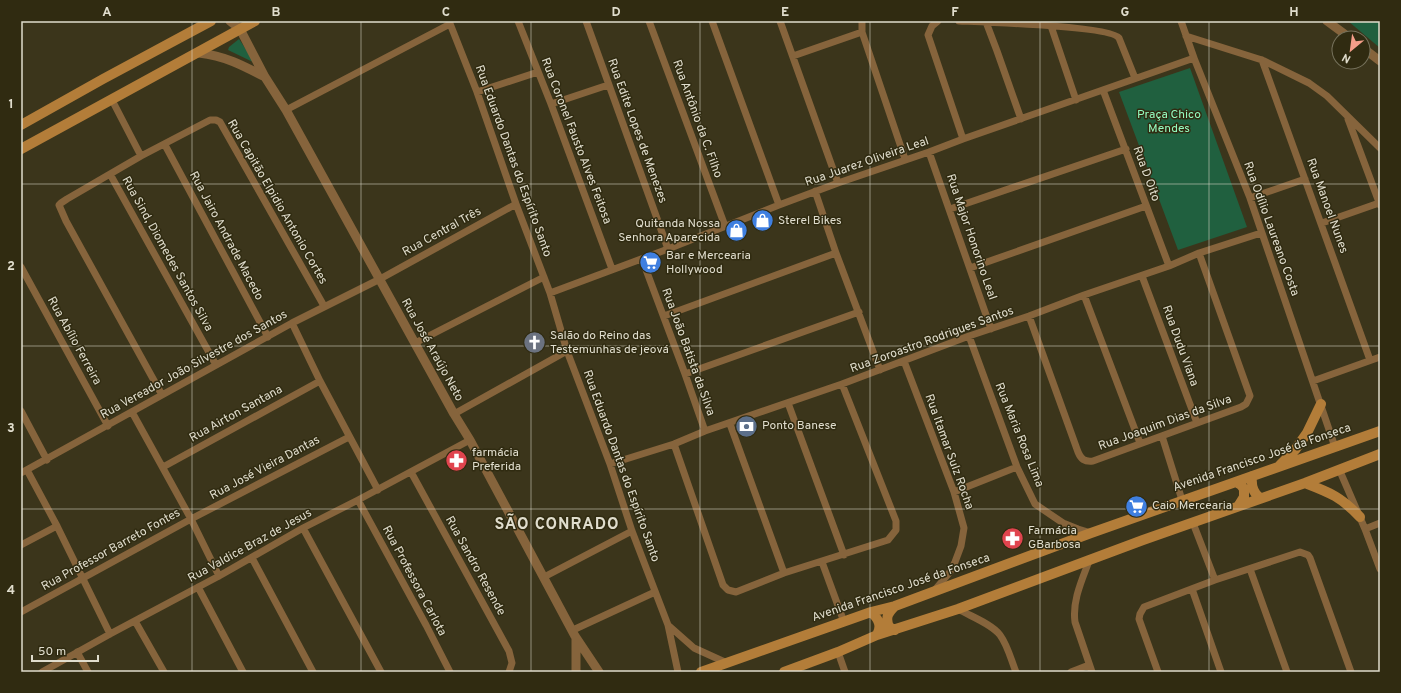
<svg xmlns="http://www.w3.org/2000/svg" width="1401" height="693" viewBox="0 0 1401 693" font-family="Overpass,sans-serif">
	<rect width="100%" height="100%" fill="#3b351b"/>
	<!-- green -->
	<path fill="#20603f" d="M1348 21H1380V48Z
		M239 39 255 63 228 50 229 47Z
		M1190 68 1247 227 1178 250 1119 92Z"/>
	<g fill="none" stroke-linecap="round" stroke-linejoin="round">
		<!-- minor -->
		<path stroke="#86643c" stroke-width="7" d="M449 21 477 92 516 204 550 293 567 351 610 464 632 531 668 625 694 648 727 663
			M518 21 551 104 612 269
			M586 21 668 249
			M649 21 725 226
			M712 21 779 205
			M780 21 838 183
			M862 21V32L905 159
			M938 21 932 26 928 35 963 139
			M959 21C981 22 1111 26 1119 38L1135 78
			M1181 21 1194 58 1250 198 1335 447
			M986 22 997 51 1021 119
			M1051 26 1076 100
			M1186 36 1262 60 1309 83 1327 96 1380 148
			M793 56 862 32
			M1262 60 1370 360
			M1103 90 1169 266
			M477 92 538 72
			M112 100 141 156
			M551 104 608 85
			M286 110 450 24
			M1348 119 1380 205
			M165 145 268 337
			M929 152 991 329
			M110 174 216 365
			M815 191 836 253 880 370
			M1250 198 1305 179
			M950 209 1126 149
			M1322 223 1379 203
			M642 259 685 374 705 431
			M21 267 108 426
			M970 268 1146 206
			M1142 276 1197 423
			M550 293 668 249 779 205 838 183 929 152 963 139 1194 58
			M1084 295 1140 443
			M664 316 836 253
			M1029 316 1078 452C1081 459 1084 462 1093 461L1241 407 1246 404 1250 396 1199 253
			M292 323 320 381 378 490
			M969 336 1017 467 1035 504 1063 523 1078 529 1091 533
			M415 343 544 277
			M904 361 954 492 964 528 961 546 955 562 950 572 934 591
			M685 374 859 312
			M1313 381 1380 357
			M162 395 66 221 59 205 61 203 67 199 141 156 210 120H216L220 122 324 306
			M788 403 844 555
			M21 411 47 460
			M132 412 191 519 219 576
			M454 414 567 351
			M730 424 784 573
			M1162 436 1182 500
			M674 444 723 585 728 590 736 592 784 573 888 540 896 530V521L842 384
			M610 464 674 444 705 431 842 384 969 336 1029 316 1084 295 1169 266 1199 253 1261 233
			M163 467 320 381
			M1339 469 1365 529 1380 569
			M27 470 57 526 110 634
			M411 472 509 651 512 663 509 672
			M21 473 292 323 380 279 516 204
			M954 492 1017 467
			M358 500 426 625 450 672
			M1193 523 1215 580
			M303 528 381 672
			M1365 529 1380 523
			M21 545 57 526
			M252 558 313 672
			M1089 561C1082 580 1072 601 1075 622L1092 672
			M822 562 844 622
			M1250 569 1287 672
			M544 577 632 531
			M198 587 243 672
			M1192 589 1221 672
			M958 609C970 616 992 624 1000 635 1008 646 1011 660 1016 672
			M21 612 191 519 349 437
			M135 621 164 672
			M668 625 678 672
			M573 630 655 592
			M77 652 88 672
			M838 652 845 672
			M42 672 110 634 219 576 303 528 358 500 470 440
			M1071 672 1089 665
			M1158 672 1139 619 1140 614 1144 607 1215 580 1300 552 1308 555 1310 558 1351 672"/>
		<!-- tertiary -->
		<path stroke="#86643c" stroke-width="9" d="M230 21 240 29 265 77 286 110 454 414 470 440 575 636 599 672
			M1327 21 1350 38
			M1363 48 1380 61
			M199 53C225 56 242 65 265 77
			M576 638V672"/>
		<!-- secondary -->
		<path stroke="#b37d39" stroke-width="10" d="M21 125 103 79 211 21
			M21 149 255 21
			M1280 465 1295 450 1307 433 1321 404
			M1252 476C1251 485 1253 493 1260 498
			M1236 482 1241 485 1244 489V497L1239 505
			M1305 483C1331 493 1341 497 1360 517
			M895 606C888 613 885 617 889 627L895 630
			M871 612C879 619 882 626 877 635
			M701 672 871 612 895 606 1091 533 1380 431
			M784 672 838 652 877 635 958 609 1143 540 1305 483 1380 454"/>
	</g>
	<!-- grid -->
	<path fill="none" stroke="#e0ddcd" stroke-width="1" stroke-opacity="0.55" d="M192 21V672M361 21V672M531 21V672M700 21V672M870 21V672M1040 21V672M1209 21V672M21 184H1380M21 346H1380M21 509H1380"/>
	<!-- icons -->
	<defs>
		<symbol id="shop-disc" viewBox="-11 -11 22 22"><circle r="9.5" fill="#3f7fe0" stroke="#302b11"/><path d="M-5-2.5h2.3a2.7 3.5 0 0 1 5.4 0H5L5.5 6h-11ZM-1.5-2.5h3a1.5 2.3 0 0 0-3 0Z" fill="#fff"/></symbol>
		<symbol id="supermarket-disc" viewBox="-11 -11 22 22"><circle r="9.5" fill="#3f7fe0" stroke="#302b11"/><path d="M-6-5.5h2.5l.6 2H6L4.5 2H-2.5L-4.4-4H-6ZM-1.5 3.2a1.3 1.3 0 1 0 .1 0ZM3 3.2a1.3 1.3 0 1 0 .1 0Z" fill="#fff"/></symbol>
		<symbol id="church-disc" viewBox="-11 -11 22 22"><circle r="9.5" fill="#6b7280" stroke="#302b11"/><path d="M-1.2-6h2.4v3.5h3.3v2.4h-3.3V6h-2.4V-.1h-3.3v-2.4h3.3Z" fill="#fff"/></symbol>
		<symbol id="bank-disc" viewBox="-11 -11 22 22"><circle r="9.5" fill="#5c6f8a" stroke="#302b11"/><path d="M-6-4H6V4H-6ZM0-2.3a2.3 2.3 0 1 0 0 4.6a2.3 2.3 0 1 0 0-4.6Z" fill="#fff"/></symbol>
		<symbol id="pharmacy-disc" viewBox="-11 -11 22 22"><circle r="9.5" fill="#e0444e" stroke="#302b11"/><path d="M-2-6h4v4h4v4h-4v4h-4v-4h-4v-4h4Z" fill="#fff"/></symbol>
	</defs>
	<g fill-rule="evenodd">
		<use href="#shop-disc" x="750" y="208" width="25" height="25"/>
		<use href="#shop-disc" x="724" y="218" width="25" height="25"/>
		<use href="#supermarket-disc" x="638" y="250" width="25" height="25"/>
		<use href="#church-disc" x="522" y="330" width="25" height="25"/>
		<use href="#bank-disc" x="734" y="414" width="25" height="25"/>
		<use href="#pharmacy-disc" x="444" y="448" width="25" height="25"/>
		<use href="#supermarket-disc" x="1124" y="494" width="25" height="25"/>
		<use href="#pharmacy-disc" x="1000" y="526" width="25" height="25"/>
	</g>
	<g text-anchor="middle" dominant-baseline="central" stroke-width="3" stroke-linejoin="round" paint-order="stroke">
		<!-- park labels -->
		<g font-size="12" fill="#94fcc0" stroke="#302b11">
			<text x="1169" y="115">Praça Chico<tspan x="1169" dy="14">Mendes</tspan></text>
		</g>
		<!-- street labels -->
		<g font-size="12" fill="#e0ddcd" stroke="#302b11">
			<text transform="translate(697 119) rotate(70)">Rua Antônio da C. Filho</text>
			<text transform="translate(637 131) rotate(70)">Rua Edite Lopes de Menezes</text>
			<text transform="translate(576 141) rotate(69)">Rua Coronel Fausto Alves Feitosa</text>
			<text transform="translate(513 161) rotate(70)">Rua Eduardo Dantas do Espírito Santo</text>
			<text transform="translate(867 162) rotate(-19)">Rua Juarez Oliveira Leal</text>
			<text transform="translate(1146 174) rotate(70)">Rua D Oito</text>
			<text transform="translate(277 202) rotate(60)">Rua Capitão Elpidio Antonio Cortes</text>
			<text transform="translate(1327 206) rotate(70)">Rua Manoel Nunes</text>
			<text transform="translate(1271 229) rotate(70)">Rua Odílio Laureano Costa</text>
			<text transform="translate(442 232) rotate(-29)">Rua Central Três</text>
			<text transform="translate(226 236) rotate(62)">Rua Jairo Andrade Macedo</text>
			<text transform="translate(971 237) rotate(71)">Rua Major Honorino Leal</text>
			<text transform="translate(167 254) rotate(61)">Rua Sind, Diomedes Santos Silva</text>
			<text transform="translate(932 340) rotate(-20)">Rua Zoroastro Rodrigues Santos</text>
			<text transform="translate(74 341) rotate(61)">Rua Abílio Ferreira</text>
			<text transform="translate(1180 346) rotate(70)">Rua Dudu Viana</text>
			<text transform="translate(432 350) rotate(61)">Rua José Araújo Neto</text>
			<text transform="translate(688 352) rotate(70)">Rua João Batista da Silva</text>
			<text transform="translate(194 365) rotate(-29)">Rua Vereador João Silvestre dos Santos</text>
			<text transform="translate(236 414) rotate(-29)">Rua Airton Santana</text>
			<text transform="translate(1165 423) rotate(-20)">Rua Joaquim Dias da Silva</text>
			<text transform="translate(1019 435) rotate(68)">Rua Maria Rosa Lima</text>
			<text transform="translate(949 452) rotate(70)">Rua Itamar Sulz Rocha</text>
			<text transform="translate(1262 458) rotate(-19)">Avenida Francisco José da Fonseca</text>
			<text transform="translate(621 466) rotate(70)">Rua Eduardo Dantas do Espírito Santo</text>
			<text transform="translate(265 468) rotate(-28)">Rua José Vieira Dantas</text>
			<text transform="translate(250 546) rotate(-29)">Rua Valdice Braz de Jesus</text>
			<text transform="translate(111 550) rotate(-29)">Rua Professor Barreto Fontes</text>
			<text transform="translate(475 566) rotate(61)">Rua Sandro Resende</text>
			<text transform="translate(414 581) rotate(62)">Rua Professora Carlota</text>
			<text transform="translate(901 588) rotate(-19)">Avenida Francisco José da Fonseca</text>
		</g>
		<!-- poi labels -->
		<g font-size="12" fill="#e0ddcd" stroke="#302b11" text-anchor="start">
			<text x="778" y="221">Sterel Bikes</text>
			<text x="720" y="224" text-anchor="end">Quitanda Nossa<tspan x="720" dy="14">Senhora Aparecida</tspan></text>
			<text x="666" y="256">Bar e Mercearia<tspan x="666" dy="14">Hollywood</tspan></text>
			<text x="550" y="336">Salão do Reino das<tspan x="550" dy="14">Testemunhas de jeová</tspan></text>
			<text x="762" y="426">Ponto Banese</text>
			<text x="472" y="453">farmácia<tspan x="472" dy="14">Preferida</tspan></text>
			<text x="1152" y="506">Caio Mercearia</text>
			<text x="1028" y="531">Farmácia<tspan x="1028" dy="14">GBarbosa</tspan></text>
		</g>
		<!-- district labels -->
		<g font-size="16" font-weight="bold" letter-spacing="1" fill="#e0ddcd" stroke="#302b11">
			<text x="557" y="525">SÃO CONRADO</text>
		</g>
	</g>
	<!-- border -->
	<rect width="1401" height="693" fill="none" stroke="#302b11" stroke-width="44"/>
	<!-- north arrow -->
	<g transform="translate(1351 50) rotate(209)"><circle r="19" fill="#302b11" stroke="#76725c"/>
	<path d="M0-3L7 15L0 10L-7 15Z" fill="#f49e89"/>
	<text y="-6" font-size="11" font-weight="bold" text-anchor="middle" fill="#e0ddcd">N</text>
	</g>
	<!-- scale -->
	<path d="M32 655v6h66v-6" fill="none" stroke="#e0ddcd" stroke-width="2"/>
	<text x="38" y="655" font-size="12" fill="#e0ddcd" stroke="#302b11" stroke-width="3" paint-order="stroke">50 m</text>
	<rect x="22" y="22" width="1357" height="649" fill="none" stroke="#e0ddcd" stroke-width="1.5"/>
	<g font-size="13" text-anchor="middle" font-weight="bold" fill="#e0ddcd">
		<text x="107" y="16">A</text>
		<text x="276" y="16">B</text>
		<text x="446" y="16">C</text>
		<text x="616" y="16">D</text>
		<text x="785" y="16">E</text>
		<text x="955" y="16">F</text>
		<text x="1125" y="16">G</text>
		<text x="1294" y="16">H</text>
		<text x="11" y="108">1</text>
		<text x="11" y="270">2</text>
		<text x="11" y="432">3</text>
		<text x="11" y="594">4</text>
	</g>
</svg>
